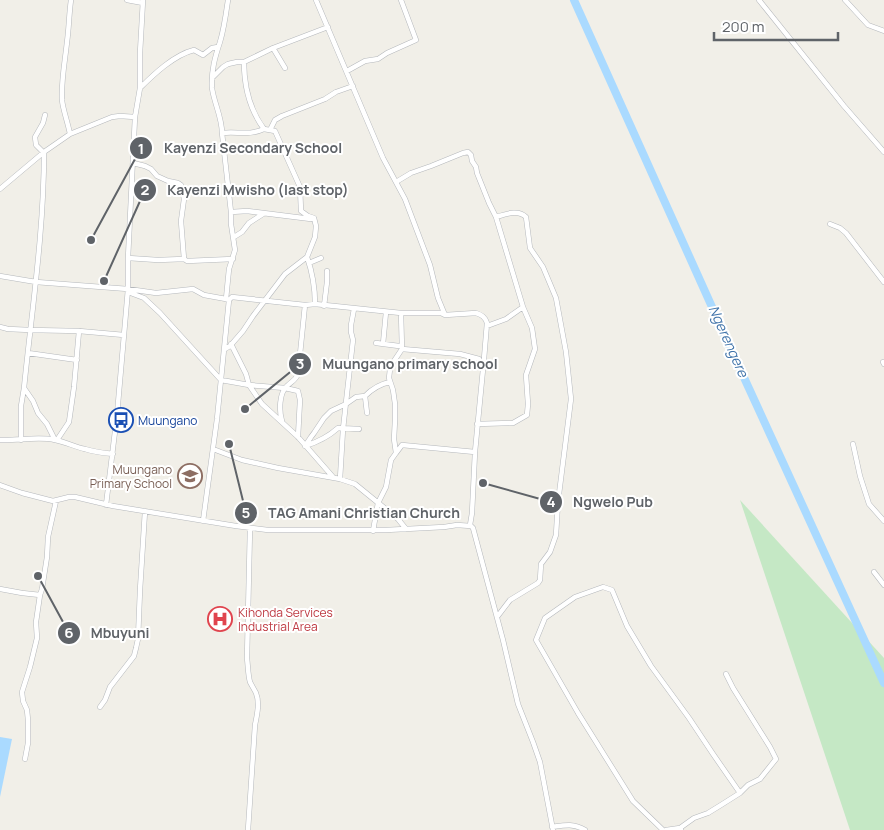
<svg xmlns="http://www.w3.org/2000/svg" width="884" height="830" viewBox="0 0 884 830" font-family="Manrope,sans-serif">
	<rect width="100%" height="100%" fill="#f1efe8"/>
	<!-- green -->
	<path fill="#c5e8c5" d="M740 500 884 658V830H850Z"/>
	<!-- water -->
	<path fill="#aadaff" d="M0 737 12 739 0 797Z"/>
	<g fill="none" stroke-linecap="round" stroke-linejoin="round">
		<!-- river -->
		<path stroke="#aadaff" stroke-width="8" d="M574 0 730 347 884 683"/>
		<defs>
			<path id="minor" d="M127 0 143 3
				M316 0 383 158 405 199 430 265 438 298 445 315
				M759 0 844 106 884 152
				M845 0 868 25 884 31
				M273 48 285 68
				M347 71 365 61 378 59 387 53 416 40 401 0
				M212 78 223 67 228 64 237 62H244L273 48 328 27
				M140 88C154 74 174 55 194 50L203 55 212 48 218 47
				M270 130 275 120 282 116 325 99 336 92 353 86
				M222 133C237 131 249 136 264 129
				M70 134C68 123 63 110 62 100 61 81 65 61 67 42 69 28 69 14 71 0
				M133 163 145 166 151 169 157 176 168 181 178 183 181 185 184 199 181 221 184 259
				M396 182 411 173 431 166 463 153 468 152 471 155 472 161 476 167 477 173 489 203 496 217 523 307 532 328 535 349 526 375 528 404 527 415 513 423 477 424
				M0 189 44 152 70 134 112 117 120 116 135 117
				M231 212 247 211 311 219
				M496 217C506 214 518 209 526 217L530 248 543 267 556 298 566 352 571 399 558 502 556 535 550 552 541 564 540 580 538 583 510 600 497 617
				M830 224 840 228 846 233 884 282
				M234 237 242 232 249 223 263 214
				M307 257C313 274 315 286 315 304
				M128 258 158 260 184 259 187 261 233 259
				M309 263 321 258
				M0 276 36 282 128 289 156 293 193 289 204 295 226 299 229 300 232 297 305 305 315 304 401 313H441L445 315 476 313C482 315 485 317 487 323L484 359 475 452 472 513 470 525
				M128 292 144 298 160 313 221 380 249 385 285 388 298 391 300 400 298 437
				M226 299 229 269 235 250 231 224V212L222 133C222 117 214 103 212 88 211 71 215 57 220 42 224 29 226 14 228 0
				M324 306 327 282V271
				M487 326 506 319 523 307
				M0 327 8 329 30 330 79 331 124 335
				M376 343 399 346
				M231 344 246 374 249 385 262 404 298 437 333 477
				M383 344 386 312
				M225 349 230 346 243 331 253 316 285 274 307 257 315 237 316 226 314 218 308 216 301 211 300 187 275 131 264 129C250 110 244 85 244 62
				M402 349 460 354 479 359
				M28 353 77 360
				M883 362 884 364
				M24 388 33 401 38 413 47 424 55 440
				M365 396 367 413
				M282 421C279 411 279 393 287 386 292 381 296 380 298 374L305 305
				M0 440C18 441 38 436 55 440 66 442 75 447 85 449 94 452 104 453 113 454
				M21 440V406L24 388C32 309 44 231 44 152H43L36 145 35 137 43 123 45 115
				M57 440 69 422 74 387 79 331
				M853 444 860 476 869 504 884 521
				M305 446 311 437 314 433 324 418 331 411 346 404 356 397 365 396C372 389 380 384 390 382
				M305 446C318 442 328 437 338 428L359 429
				M213 449 242 460 278 468 340 479 355 484 398 519 406 529
				M396 453 402 445 475 452
				M340 479 343 429 353 340 351 332V325L354 309
				M0 485 22 493 53 501 69 497H75L113 506 236 526 268 530H386L444 527 457 525 471 526 473 528 503 640 518 704 533 742 540 762 553 830
				M106 505 117 415 128 289V258L135 117 140 88V53L143 0
				M203 521 217 419 229 300
				M373 531 378 503 386 487 391 460 396 453 394 439 395 420V404L393 390 389 378 390 369 394 361 402 349 401 313
				M874 572 884 585
				M0 589 22 593 40 595 42 589 47 557 48 537 56 501
				M100 707 105 700 110 687 134 656 136 648 138 639 140 590 145 511
				M25 759 28 743V720L27 710 23 701 22 692 30 667 37 638 36 622 40 595
				M552 827C565 825 573 823 585 830
				M248 830 255 725C257 715 260 703 256 693 254 689 252 686 250 682 248 675 248 666 247 658L250 528
				M663 830 633 801 578 713 536 640 545 618 575 597 603 587 612 590 627 626 651 666 689 718 713 754 740 793
				M666 830 680 828
				M681 830 680 828 694 818 708 813 721 805 740 793 748 785 760 779 776 759 770 747 733 688 726 674"/>
		</defs>
		<!-- minor casing -->
		<use href="#minor" stroke="#b5b8bc" stroke-width="5.5"/>
		<!-- minor -->
		<use href="#minor" stroke="#fff" stroke-width="4.5"/>
	</g>
	<!-- icons -->
	<defs>
		<symbol id="bus-ring" viewBox="-11 -11 22 22"><circle r="9.5" fill="#fff" stroke="#1a4fb4" stroke-width="1.5"/><path d="M-5-6H5V4H4V6H2V4H-2V6H-4V4H-5ZM-3.5-4V0h7V-4ZM-3.5 1.2v1.5H-2V1.2ZM2 1.2v1.5H3.5V1.2Z" fill="#1a4fb4"/></symbol>
		<symbol id="school-ring" viewBox="-11 -11 22 22"><circle r="9.5" fill="#fff" stroke="#8d6e63" stroke-width="1.5"/><path d="M0-5L7-2L0 1L-7-2ZM-4 1L0 2.5L4 1V4Q0 6-4 4Z" fill="#8d6e63"/></symbol>
		<symbol id="hospital-ring" viewBox="-11 -11 22 22"><circle r="9.5" fill="#fff" stroke="#e0444e" stroke-width="1.5"/><path d="M-5-5h3v3.5h4V-5h3V5h-3V1.5h-4V5h-3Z" fill="#e0444e"/></symbol>
	</defs>
	<g fill-rule="evenodd">
		<use href="#bus-ring" x="107" y="406" width="28" height="28"/>
		<use href="#school-ring" x="176" y="462" width="28" height="28"/>
		<use href="#hospital-ring" x="206" y="605" width="28" height="28"/>
	</g>
	<g text-anchor="middle" dominant-baseline="central" stroke-width="4" stroke-linejoin="round" paint-order="stroke">
		<!-- transit labels -->
		<g font-size="12" fill="#164399" stroke="#fff" text-anchor="start">
			<text x="138" y="420">Muungano</text>
		</g>
		<!-- education labels -->
		<g font-size="12" fill="#785e54" stroke="#fff" text-anchor="end">
			<text x="172" y="469">Muungano<tspan x="172" dy="14">Primary School</tspan></text>
		</g>
		<!-- health labels -->
		<g font-size="12" fill="#be3a42" stroke="#fff" text-anchor="start">
			<text x="238" y="612">Kihonda Services<tspan x="238" dy="14">Industrial Area</tspan></text>
		</g>
		<!-- water labels -->
		<g font-size="14" font-style="italic" fill="#4174aa" stroke="#fff">
			<text transform="translate(729 341) rotate(66)">Ngerengere</text>
		</g>
	</g>
	<!-- callouts -->
	<path fill="none" stroke="#5f6368" stroke-width="2" d="M91 240L141 148M104 281L145 190M245 409L300 364M483 483L551 502M229 444L246 513M38 576L69 633"/>
	<g fill="#5f6368" stroke="#fff" stroke-width="2">
		<circle cx="91" cy="240" r="5"/>
		<circle cx="104" cy="281" r="5"/>
		<circle cx="245" cy="409" r="5"/>
		<circle cx="483" cy="483" r="5"/>
		<circle cx="229" cy="444" r="5"/>
		<circle cx="38" cy="576" r="5"/>
		<circle cx="141" cy="148" r="12"/>
		<circle cx="145" cy="190" r="12"/>
		<circle cx="300" cy="364" r="12"/>
		<circle cx="551" cy="502" r="12"/>
		<circle cx="246" cy="513" r="12"/>
		<circle cx="69" cy="633" r="12"/>
	</g>
	<g font-size="15" text-anchor="middle" font-weight="bold" fill="#fff">
		<text x="141" y="154">1</text>
		<text x="145" y="195">2</text>
		<text x="300" y="369">3</text>
		<text x="551" y="507">4</text>
		<text x="246" y="518">5</text>
		<text x="69" y="638">6</text>
	</g>
	<g font-size="14" text-anchor="middle" font-weight="bold" fill="#5f6368" stroke="#fff" stroke-width="4" stroke-linejoin="round" paint-order="stroke">
		<text x="253" y="153">Kayenzi Secondary School</text>
		<text x="258" y="195">Kayenzi Mwisho (last stop)</text>
		<text x="410" y="369">Muungano primary school</text>
		<text x="613" y="507">Ngwelo Pub</text>
		<text x="364" y="518">TAG Amani Christian Church</text>
		<text x="120" y="638">Mbuyuni</text>
	</g>
	<!-- scale -->
	<path d="M714 32v8h124v-8" fill="none" stroke="#5f6368" stroke-width="2.5"/>
	<text x="722" y="32" font-size="15" fill="#5f6368" stroke="#ffffff" stroke-width="4" paint-order="stroke">200 m</text>
</svg>
